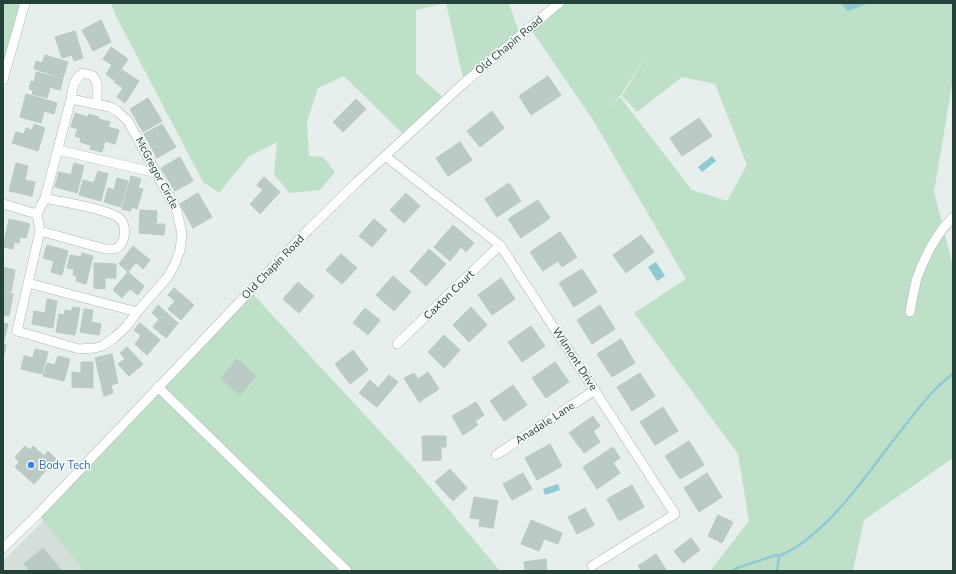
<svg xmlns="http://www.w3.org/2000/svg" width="956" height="574" viewBox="0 0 956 574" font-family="'Nunito Sans',sans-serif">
	<rect width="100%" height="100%" fill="#e6efeb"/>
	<!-- built -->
	<path fill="#d4dfda" d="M44 520 84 571H3V561Z"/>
	<!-- green -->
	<path fill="#bfe0c8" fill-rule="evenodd" d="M3 3H25L3 80Z
		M111 3H509L520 35 464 83 446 3 416 10V73L446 100 406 137 344 76 318 88 307 122 309 156 323 157 335 172 320 190 289 193 274 174 277 142 248 157 219 193 203 182 116 16Z
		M559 3H840L860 7 867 3H953V79L934 192 953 266V458L864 520 853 571H710L749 521 738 454 634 313 686 279 593 120 530 28ZM647 55 622 96 637 112 682 77 715 84 747 165 727 201 692 190 620 97 606 109 620 96Z
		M250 291 414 468 500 571H84L38 514Z"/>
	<!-- water -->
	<path fill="#8ec9d4" d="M840 3H867L860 7 848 11Z
		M712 156 716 161 702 172 698 167Z
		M656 262 665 276 657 281 648 267Z
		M558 484 560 490 545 495 543 489Z"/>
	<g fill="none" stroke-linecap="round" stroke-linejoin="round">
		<!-- stream -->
		<path stroke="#8ec9d4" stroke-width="2.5" d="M732 571 737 568 776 555 779 556C785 553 792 550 798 546 841 516 871 468 903 428 917 410 934 387 953 374
			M777 571 779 556"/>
	</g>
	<!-- building -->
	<path fill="#bbcac4" stroke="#b8c9c2" d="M101 20 111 42 93 51 82 30Z
		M75 31 83 58 74 61 72 55 62 58 55 37Z
		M111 47 128 59 114 80 106 74 112 65 103 59Z
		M45 55 68 62 63 78 34 69 36 61 42 63Z
		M122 70 139 81 125 103 117 97 123 88 114 82Z
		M36 72 63 79 60 90 50 87 47 98 32 94 33 90 29 89 31 81 34 82Z
		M548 76 561 95 531 115 519 96Z
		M26 94 57 103 54 114 44 111 41 123 20 117Z
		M148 98 162 121 143 132 130 109Z
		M356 99 366 109 343 132 333 122Z
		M492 111 504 128 480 147 467 131Z
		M75 113 88 117 89 114 99 117 90 145 80 142 81 138 75 136 78 129 71 127Z
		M699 118 712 136 682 156 670 138Z
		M99 119 110 122 108 127 119 130 115 144 105 141 102 152 90 149Z
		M34 124 45 128 38 151 12 143 16 132 24 134 26 128 32 130Z
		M162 124 176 147 157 158 144 134Z
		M460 142 472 160 448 176 436 158Z
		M180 157 193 181 175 191 161 168Z
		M16 163 28 166 25 180 35 182 32 196 9 191Z
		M74 163 84 166 77 193 55 187 59 172 71 175Z
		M98 171 108 174 101 201 79 195 83 180 94 183Z
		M131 176 141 179 138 188 143 189 137 209 132 207 130 211 122 209Z
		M264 177 280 192 260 214 250 204 263 190 257 185Z
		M117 178 128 181 121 207 104 202 108 188 114 190Z
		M509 183 521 201 497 217 485 199Z
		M198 193 212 217 193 228 180 204Z
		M406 193 420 206 404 223 390 210Z
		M538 200 550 218 521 238 508 219Z
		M140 210 157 211 156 224H165L164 235 139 233Z
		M9 219 30 224 26 238 20 237 19 243 14 242 13 249 3 247Z
		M374 219 387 230 372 247 359 236Z
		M453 225 474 243 466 252 461 247 450 261 434 247Z
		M560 232 577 257 562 267 558 261 543 271 530 252Z
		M641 235 654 252 626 273 613 255Z
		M47 245 68 251 62 275 51 272 54 261 43 258Z
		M133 246 150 260 143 269 136 262 128 272 119 264Z
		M429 249 446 264 426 286 410 271Z
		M82 253 93 256 86 284 76 281 77 276 73 275 74 269 67 268 70 255 81 257Z
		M341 254 357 268 342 284 326 270Z
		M94 263 116 264V278H105V289L94 288Z
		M3 267 15 270 11 292 3 291Z
		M582 269 597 292 574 307 559 283Z
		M128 272 144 286 138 295 130 289 122 298 113 290Z
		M393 276 411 292 394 311 376 295Z
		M501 278 515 299 492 315 478 295Z
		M298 282 314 296 299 313 283 299Z
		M174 288 194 305 181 320 168 309 175 301 168 295Z
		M3 292 13 294 9 316 3 315Z
		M47 299 57 301 53 328 32 324 34 311 45 313Z
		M158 305 178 323 166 338 153 327 159 319 152 313Z
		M600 305 615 329 592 344 577 320Z
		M72 307 80 308 75 335 56 332 59 314 64 315 65 310 72 311Z
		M471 307 487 325 469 342 453 325Z
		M365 308 380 320 368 335 353 323Z
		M84 309 93 310 91 322 101 324 99 335 80 332Z
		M3 323 8 324 3 344 6 345 3 360Z
		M140 323 160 340 147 355 135 344 141 336 134 330Z
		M531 326 545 346 522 362 508 342Z
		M444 335 460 350 444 368 428 352Z
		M621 339 635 363 612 377 597 354Z
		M127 347 143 364 129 376 118 364 125 359 120 353Z
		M35 349 48 352 42 374 21 369 24 356 33 358Z
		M353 350 368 370 350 384 335 364Z
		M112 354 118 383 111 385 113 393 104 396 95 358Z
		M58 356 70 359 64 381 43 376 47 363 55 365Z
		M237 359 256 376 240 395 221 378Z
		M81 362H93V388L72 387V372L81 373Z
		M555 362 569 382 546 398 532 378Z
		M428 372 439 389 419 402 404 378 414 373 418 379Z
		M640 373 655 396 632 411 617 387Z
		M389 375 398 382 377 407 359 393 370 380 378 388Z
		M513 385 527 405 504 421 490 401Z
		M476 402 484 415 475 421 478 425 463 435 452 416Z
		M663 407 678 431 655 445 640 422Z
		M593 416 600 426 593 431 600 442 584 453 569 433Z
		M422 436H446V447H441V460L423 461Z
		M689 441 704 465 680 479 665 456Z
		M550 444 562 466 537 480 525 458Z
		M25 446 30 450 33 446 44 456 48 451 56 459 34 484 15 467 19 462 15 457Z
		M613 447 620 458 613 463 620 473 597 489 583 467Z
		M450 469 467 488 453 501 435 482Z
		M523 473 532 489 512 500 503 484Z
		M707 473 722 497 699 512 684 488Z
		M632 485 644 507 619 521 607 499Z
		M474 497 498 501 493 528 479 526 480 519 470 518Z
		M585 508 594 525 577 534 568 517Z
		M718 515 733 522 722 543 708 536Z
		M531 520 562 533 558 544 544 539 539 551 521 544Z
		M691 538 700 550 683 563 674 551Z
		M43 548 62 571H30L24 564Z
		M656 554 667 571H642L638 566Z
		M546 559 547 571H525L524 562Z"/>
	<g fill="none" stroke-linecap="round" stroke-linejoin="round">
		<defs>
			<path id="minor" d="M3 80 25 3
				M71 99C73 88 73 80 83 73L93 76 97 83V105
				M58 150 157 173
				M385 156 500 245 675 514 592 566
				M45 198C61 202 108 209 119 218 128 225 126 246 114 249 111 249 107 249 105 249L40 231 37 214Z
				M3 204 37 214
				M40 231 17 331 79 349 95 348 102 346 115 337 126 327 137 312 167 278 175 264 180 250 182 234 177 211 128 121 117 111 110 107 71 99 45 198
				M28 283 137 312
				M910 312C912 301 914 289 917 278 925 256 937 233 953 217
				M397 344 500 245
				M158 387 347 571
				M496 455 595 390
				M3 548 38 514 308 230 357 182 464 83 559 3"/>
		</defs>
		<!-- minor casing -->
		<use href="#minor" stroke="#a8b8b2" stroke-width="10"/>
		<!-- minor -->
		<use href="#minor" stroke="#fff" stroke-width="9"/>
	</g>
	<!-- markers -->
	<circle fill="#3f7fe0" stroke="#f7fbf9" stroke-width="1.5" cx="31" cy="465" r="4"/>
	<g text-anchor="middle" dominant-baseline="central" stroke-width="3" stroke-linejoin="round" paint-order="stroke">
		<!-- street labels -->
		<g font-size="11" fill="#24423a" stroke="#f7fbf9">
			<text transform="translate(509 45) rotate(-40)">Old Chapin Road</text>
			<text transform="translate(157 173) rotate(62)">McGregor Circle</text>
			<text transform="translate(273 267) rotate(-46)">Old Chapin Road</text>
			<text transform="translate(449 295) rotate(-44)">Caxton Court</text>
			<text transform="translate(575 359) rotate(57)">Wilmont Drive</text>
			<text transform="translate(545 423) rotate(-33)">Anadale Lane</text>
		</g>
		<!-- shop labels -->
		<g font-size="11" fill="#366cbe" stroke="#f7fbf9" text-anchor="start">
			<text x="39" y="465">Body Tech</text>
		</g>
	</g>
	<!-- border -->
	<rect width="956" height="574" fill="none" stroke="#24423a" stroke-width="8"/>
</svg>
